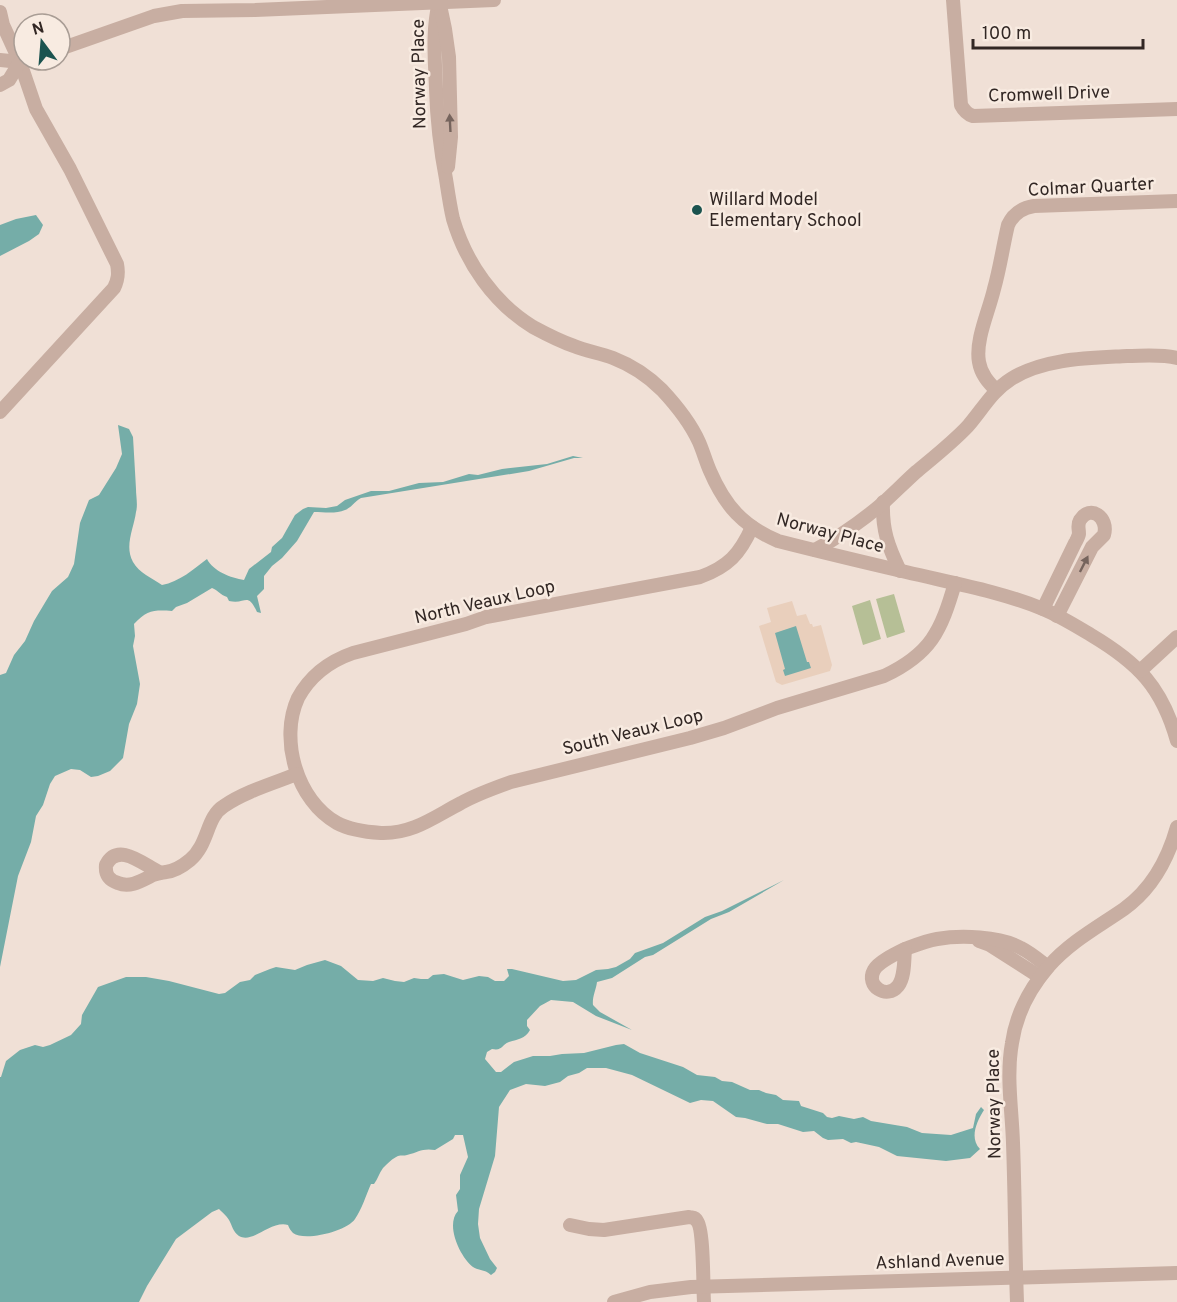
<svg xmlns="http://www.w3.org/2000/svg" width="1177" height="1302" viewBox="0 0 1177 1302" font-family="Overpass,sans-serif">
<rect width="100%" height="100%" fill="#f0e0d6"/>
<g fill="#b6bf96">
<path d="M 894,594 L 905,632 L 887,638 L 876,599 Z"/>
<path d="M 870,600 L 881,639 L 863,645 L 852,606 Z"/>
</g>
<path fill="#e9cfbc" d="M 792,601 L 797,616 L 806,614 L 810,624 L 812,624 L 813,627 L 821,625 L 832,665 L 830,671 L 782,685 L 776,682 L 759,626 L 771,622 L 767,608 Z"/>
<g fill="#75ada8">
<path d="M 36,215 L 43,225 L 39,234 L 29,241 L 0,256 L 0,225 L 16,219 Z"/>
<path d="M 118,425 L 129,429 L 133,437 C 134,454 135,471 136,489 C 136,496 138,505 136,512 C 134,528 124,546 133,562 C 139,573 152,578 162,585 C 179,582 194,569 207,559 C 213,571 231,578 244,580 L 249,569 L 271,552 L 272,547 L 282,538 L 295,515 L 303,509 L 308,507 L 326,508 L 337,506 L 345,500 L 371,491 L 389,491 L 419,483 L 443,482 L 469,474 L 478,475 L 502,469 L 547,464 L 573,456 L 583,458 L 574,458 L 529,471 L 361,498 C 354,502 351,508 345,510 C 336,514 324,512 314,512 L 297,541 L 282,558 L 272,566 L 264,576 L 264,589 L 257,596 L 261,613 L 257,612 C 247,591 246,605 229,601 L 227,597 C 220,595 218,590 212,588 L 187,603 L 176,607 L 172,611 C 154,610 147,610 134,624 L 135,636 L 133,646 L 140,684 L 137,704 L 129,724 L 123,758 L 110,771 L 98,776 L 91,777 L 80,770 L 71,769 L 55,776 L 50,784 L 43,805 L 36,816 L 31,842 L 18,876 L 0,967 L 0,675 L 6,673 L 14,655 L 25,641 L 34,621 L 52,591 L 68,577 L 74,564 L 80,523 L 89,500 L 99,495 L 116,468 L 122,454 Z"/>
<path d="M 796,626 L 807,662 L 809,662 L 811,668 L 785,676 L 783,670 L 785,669 L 775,633 Z"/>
<path d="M 784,880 L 729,912 L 711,919 L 653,955 L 645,957 L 612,978 L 597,982 C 596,990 592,997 593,1005 L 600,1012 L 632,1030 L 596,1016 L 573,1002 L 551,1000 L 540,1006 L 527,1020 L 527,1026 L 530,1030 C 525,1039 518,1039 509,1042 C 501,1045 503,1051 492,1049 L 487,1052 L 485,1059 L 496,1072 L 501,1072 L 514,1062 L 533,1056 L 550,1056 L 562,1054 L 584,1053 L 616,1045 L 624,1044 L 640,1053 L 683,1067 L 697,1075 L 715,1077 L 722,1081 L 732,1082 L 750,1090 L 759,1090 L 766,1093 L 776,1095 L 783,1100 L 799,1101 L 801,1106 L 823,1113 L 827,1117 L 832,1118 L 839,1116 L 854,1119 L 863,1117 L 871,1121 L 907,1127 L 922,1133 L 951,1135 L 973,1128 L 976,1114 L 981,1107 L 984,1110 C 977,1121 969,1138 980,1149 L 970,1158 L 946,1161 L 897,1156 L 879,1147 L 856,1142 L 851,1143 L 843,1139 L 828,1140 L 823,1138 L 814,1131 L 803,1132 L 778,1124 L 767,1124 L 745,1118 L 736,1117 L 713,1101 L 701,1100 L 690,1103 L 632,1075 L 606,1068 L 587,1068 L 579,1073 L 568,1076 L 560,1082 L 545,1086 L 526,1084 L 510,1090 L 499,1107 L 495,1156 L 479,1209 L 478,1224 L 480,1238 L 490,1259 L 497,1268 L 495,1272 L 491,1275 C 485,1269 479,1271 473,1267 C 460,1257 445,1225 458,1211 L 456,1195 L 460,1189 L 460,1175 L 468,1157 L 463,1135 L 455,1135 L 453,1139 L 435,1150 C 422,1148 419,1152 407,1155 C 404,1156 401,1155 398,1156 C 393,1158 387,1164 383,1168 C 379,1173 378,1179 374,1184 L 371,1184 C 366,1195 362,1209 355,1219 C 347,1231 305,1242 293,1233 C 291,1231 289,1228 288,1225 C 271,1220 253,1244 239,1236 C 233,1232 232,1225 229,1220 C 226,1215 223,1213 219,1209 L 212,1212 L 176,1239 L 147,1286 L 139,1302 L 0,1302 L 0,1077 L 1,1077 L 6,1061 L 20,1050 L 35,1045 L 43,1047 L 50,1045 L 71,1035 L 81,1024 L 82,1015 L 98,987 L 126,977 L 146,977 L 169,981 L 219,994 L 225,993 L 240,982 L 250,980 L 255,975 L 270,969 L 276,967 L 295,970 L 307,965 L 325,960 L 341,966 L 358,980 L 373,981 L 383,978 L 395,981 L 404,982 L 414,978 L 421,979 L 428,979 L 433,975 L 444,974 L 463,980 L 479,976 L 488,977 L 495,981 L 504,981 L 509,976 L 507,969 L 512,969 L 563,981 L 576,980 L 596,970 L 608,969 L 616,967 L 630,959 L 635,953 L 663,943 L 705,917 L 722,911 Z"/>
</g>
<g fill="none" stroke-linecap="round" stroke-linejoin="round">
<g stroke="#c8aea2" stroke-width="14">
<path d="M 953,0 L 961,105 C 964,111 967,114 973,116 L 1177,109"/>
<path d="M 439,2 C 432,31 435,60 436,89 C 437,120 440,148 446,179 C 448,192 450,206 453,219 C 466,263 494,303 533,327 C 546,334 559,341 574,346 C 586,351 600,353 613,358 C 631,365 648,376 662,390 C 676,405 690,422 699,442 C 703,451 706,462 710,471 C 725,506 743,526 778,541 C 821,552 863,562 906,572 C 952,583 999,591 1043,609 C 1060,616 1076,626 1091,635 C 1138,663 1162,687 1177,741"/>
<path d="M 441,10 L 445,29 L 449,57 L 451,137 L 448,167"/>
<path d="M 0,12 L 3,25 L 20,62 L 36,109 L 70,169 L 117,264 C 119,274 118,280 114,288 L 0,412"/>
<path d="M 60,49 L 154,16 L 182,11 L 255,10 L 494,0"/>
<path d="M 0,60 L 20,62 L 25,60"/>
<path d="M 0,85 L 9,80 L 20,62"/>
<path d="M 996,390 C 988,382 981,374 979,362 C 975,340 989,311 994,289 C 1000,268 1003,246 1008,225 C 1013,214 1021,208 1034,206 L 1177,201"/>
<path d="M 883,502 C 882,530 888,546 900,571"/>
<path d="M 752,527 C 740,554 728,567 700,577 L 486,617 L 466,624 L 353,653 C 330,661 310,676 298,698 C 279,739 297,801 337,823 C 350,830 366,832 381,833 C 413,834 434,817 461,803 C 477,794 494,788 511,782 L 690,738 L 724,728 L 777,708 L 884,676 C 931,654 941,631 955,583"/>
<path d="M 815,550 C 839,537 862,521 883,503 C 894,493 905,482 916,472 C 934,457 952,443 968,426 C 982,410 992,391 1011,379 C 1044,358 1089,358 1127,356 C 1143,356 1161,354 1177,358"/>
<path d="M 1043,609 L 1075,543 C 1076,542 1079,535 1079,534 C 1079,528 1077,525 1080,520 C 1090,504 1109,517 1104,535 L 1092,547 L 1057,616"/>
<path d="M 1140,671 L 1177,637"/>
<path d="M 159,872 C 144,865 118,841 106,865 C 105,875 109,880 118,883 C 130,888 141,881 153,875 C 158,873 160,873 166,872 C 174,871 184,865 190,860 C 209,844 206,817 224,806 C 244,792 274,783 297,774"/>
<path d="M 979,941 L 990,945 L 1040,977"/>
<path d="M 905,949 C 916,945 926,941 937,939 C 960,935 1000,936 1021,948 C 1031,953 1039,960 1048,967"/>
<path d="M 905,949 C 904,960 905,977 898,986 C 887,1000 865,986 874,970 C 878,962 897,953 905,949 Z"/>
<path d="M 570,1225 L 589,1229 L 604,1230 L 689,1217 C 693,1218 695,1217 697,1221 C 704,1229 703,1288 704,1302"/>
<path d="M 614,1302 L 650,1292 L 691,1287 L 1177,1273"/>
<path d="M 1017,1302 C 1015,1249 1015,1196 1013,1143 C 1012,1110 1006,1076 1012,1043 C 1016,1015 1030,988 1049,966 C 1070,942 1098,927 1124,909 C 1152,889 1168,859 1177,827"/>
</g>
</g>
<defs><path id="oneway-solid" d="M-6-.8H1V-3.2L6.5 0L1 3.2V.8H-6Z" transform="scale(1.5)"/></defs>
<g fill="#76645d">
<use href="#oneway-solid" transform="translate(450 123) rotate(-93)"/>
<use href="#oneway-solid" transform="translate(1084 564) rotate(-63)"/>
</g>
<circle fill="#1b534f" stroke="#f8ebe1" stroke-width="2" cx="697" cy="210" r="6"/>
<g text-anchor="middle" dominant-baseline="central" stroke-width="5" stroke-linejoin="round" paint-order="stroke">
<g font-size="18" fill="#322724" stroke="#f8ebe1">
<text transform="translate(420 74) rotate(-91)">Norway Place</text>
<text transform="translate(1049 95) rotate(-2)">Cromwell Drive</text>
<text transform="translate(1091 188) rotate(-3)">Colmar Quarter</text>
<text transform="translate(830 534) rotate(15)">Norway Place</text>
<text transform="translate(485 603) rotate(-13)">North Veaux Loop</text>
<text transform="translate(633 733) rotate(-14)">South Veaux Loop</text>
<text transform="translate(995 1104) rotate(-91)">Norway Place</text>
<text transform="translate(940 1262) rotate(-2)">Ashland Avenue</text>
</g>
<g font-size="18" fill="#322724" stroke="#f8ebe1" text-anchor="start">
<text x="709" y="200">Willard Model<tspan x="709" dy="21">Elementary School</tspan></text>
</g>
</g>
<g transform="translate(42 42) rotate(344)"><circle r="28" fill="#f8ebe1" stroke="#a99d95" stroke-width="1.5"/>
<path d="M0-4.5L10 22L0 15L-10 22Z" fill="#1b534f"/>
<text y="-9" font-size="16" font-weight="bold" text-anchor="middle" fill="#322724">N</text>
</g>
<path d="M973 39v9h170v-9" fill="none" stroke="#322724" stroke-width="3"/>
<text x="982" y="39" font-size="18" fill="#322724" stroke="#f8ebe1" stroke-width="4.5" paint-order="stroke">100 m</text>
</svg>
